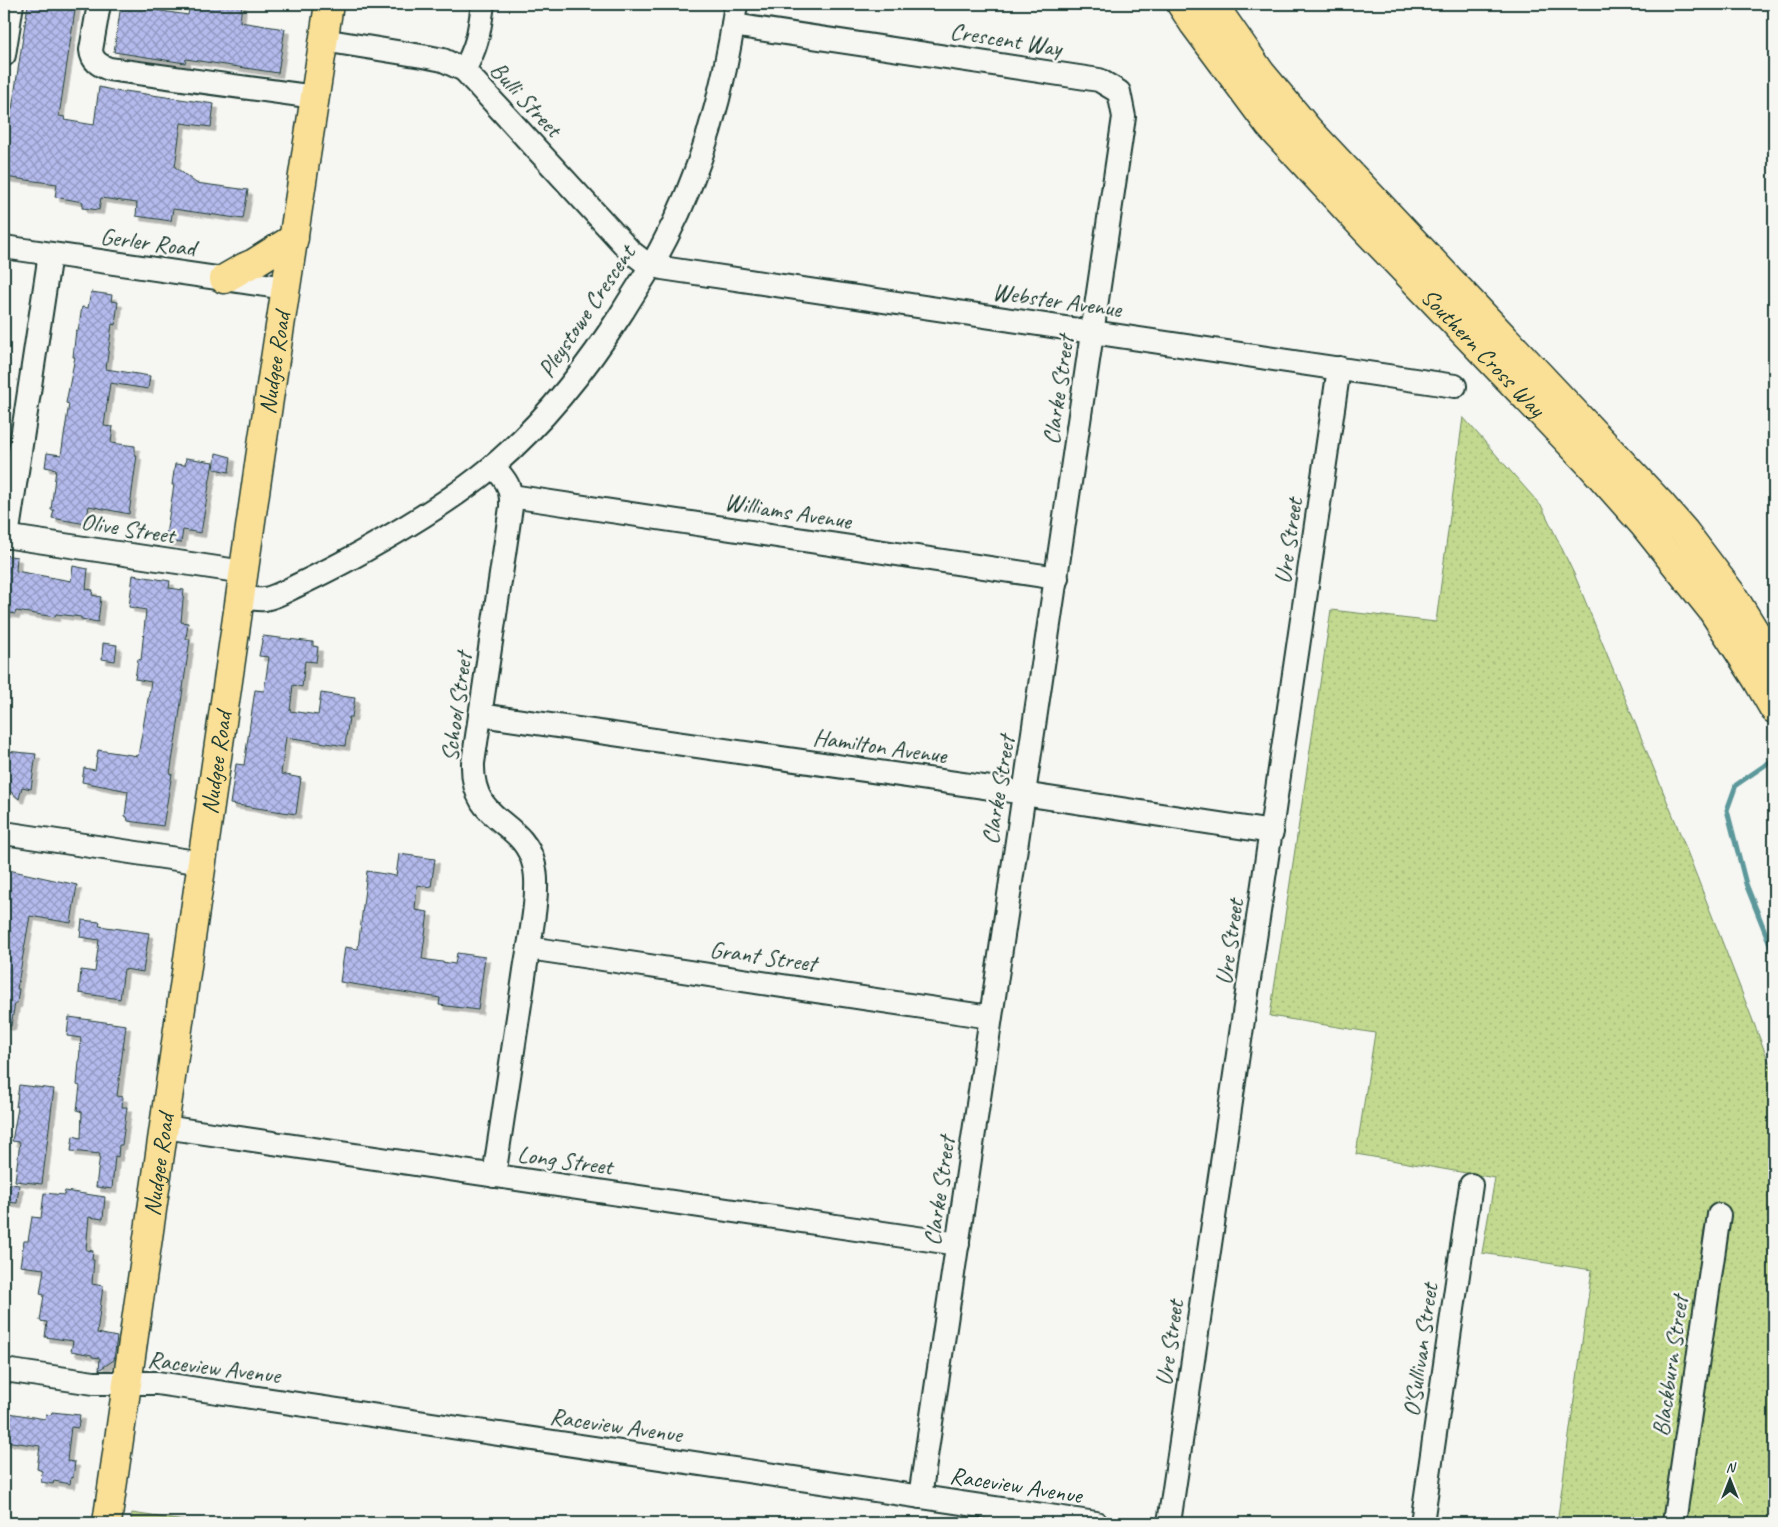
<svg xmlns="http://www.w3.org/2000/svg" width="1778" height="1527" viewBox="0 0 1778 1527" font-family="Caveat,sans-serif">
<defs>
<pattern id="grass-dots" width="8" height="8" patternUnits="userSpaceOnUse" patternTransform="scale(1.25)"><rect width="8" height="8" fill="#c2d98f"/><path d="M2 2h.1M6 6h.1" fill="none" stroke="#a6bb7c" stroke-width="1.8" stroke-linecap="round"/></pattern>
<pattern id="building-cross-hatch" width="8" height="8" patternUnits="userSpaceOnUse" patternTransform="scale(1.25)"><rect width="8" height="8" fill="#b4baec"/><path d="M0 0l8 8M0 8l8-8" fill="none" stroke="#9298c0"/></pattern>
<filter id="shadow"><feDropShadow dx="4.5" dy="4.5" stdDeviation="0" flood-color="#0004"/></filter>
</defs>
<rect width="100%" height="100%" fill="#f6f6f2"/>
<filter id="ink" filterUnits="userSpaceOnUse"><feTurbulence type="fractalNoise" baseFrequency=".02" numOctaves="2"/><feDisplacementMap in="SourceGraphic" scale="10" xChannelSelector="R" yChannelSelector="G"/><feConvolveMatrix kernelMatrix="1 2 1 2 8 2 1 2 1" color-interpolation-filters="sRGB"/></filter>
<g filter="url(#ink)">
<path fill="url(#grass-dots)" stroke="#708b62" d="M 1463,417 L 1542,507 L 1575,576 L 1676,823 L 1774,1075 L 1774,1523 L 1557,1523 L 1592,1270 L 1482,1253 L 1495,1178 L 1356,1154 L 1375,1033 L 1270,1016 L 1331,610 L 1436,622 Z"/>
<path fill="#c2d98f" stroke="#708b62" d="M 132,1513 L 198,1523 L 131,1523 Z"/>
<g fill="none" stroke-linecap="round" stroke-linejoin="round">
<path stroke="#5c989b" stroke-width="5" d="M 1774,759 L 1736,785 L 1727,810 L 1746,884 L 1774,954"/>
</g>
<g fill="url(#building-cross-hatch)" stroke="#1f3d34" filter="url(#shadow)">
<path d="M 28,4 L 76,4 L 59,116 L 65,117 L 64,120 L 94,125 L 99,87 L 125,93 L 125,91 L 214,104 L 211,127 L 181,123 L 175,167 L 196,183 L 248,190 L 243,219 L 173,209 L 171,221 L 136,216 L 137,203 L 101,198 L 99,210 L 82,208 L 83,202 L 55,197 L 57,184 L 4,177 L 4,130 L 7,108 L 12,109 Z"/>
<path d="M 190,4 L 242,4 L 240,22 L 285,29 L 278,73 L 186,59 L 185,63 L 114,52 L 121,5 L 188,15 Z"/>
<path d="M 91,292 L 112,295 L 111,301 L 118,302 L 115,325 L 112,324 L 106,369 L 150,376 L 148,389 L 110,383 L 104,426 L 113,427 L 111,443 L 135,446 L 135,455 L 137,455 L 129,514 L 89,506 L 86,524 L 52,518 L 54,510 L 51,510 L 56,469 L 45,467 L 47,453 L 61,455 L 69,404 L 66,403 L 75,357 L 73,357 L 76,330 L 78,331 L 82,307 L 88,308 Z"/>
<path d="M 216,453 L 231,457 L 229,472 L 214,469 Z"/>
<path d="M 186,458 L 213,462 L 201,533 L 183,530 L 181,543 L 165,541 L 174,485 L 172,485 L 175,464 L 185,465 Z"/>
<path d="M 4,555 L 17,557 L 16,571 L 71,581 L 73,566 L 88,569 L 86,589 L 93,590 L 92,595 L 101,597 L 98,622 L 81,619 L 81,617 L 56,614 L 55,617 L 16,611 L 15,614 L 4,612 Z"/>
<path d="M 133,575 L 170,581 L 169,588 L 184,590 L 181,622 L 188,623 L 186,639 L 190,639 L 178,724 L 170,774 L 172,774 L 163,826 L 128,821 L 127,817 L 125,816 L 128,791 L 82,782 L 84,768 L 95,770 L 98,750 L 138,756 L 151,682 L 135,679 L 138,659 L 141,660 L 146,610 L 129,607 Z"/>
<path d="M 263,636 L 313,642 L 313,646 L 318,647 L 316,662 L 305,661 L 302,687 L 293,685 L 290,711 L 318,715 L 321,693 L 355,698 L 352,717 L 349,717 L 345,746 L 286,737 L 281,774 L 301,778 L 296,814 L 230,804 L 236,764 L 244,765 L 255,690 L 264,691 L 269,657 L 259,656 Z"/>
<path d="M 103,643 L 117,645 L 115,661 L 102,659 Z"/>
<path d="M 6,751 L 36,754 L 31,789 L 22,787 L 19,799 L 4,786 L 4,765 Z"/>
<path d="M 399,854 L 435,859 L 431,887 L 417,885 L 415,910 L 428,912 L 422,959 L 455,964 L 457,953 L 485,957 L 478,1010 L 439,1005 L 440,998 L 340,982 L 345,947 L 358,949 L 367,871 L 396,876 Z"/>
<path d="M 4,869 L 77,885 L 71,923 L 30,916 L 17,989 L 19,989 L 17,1003 L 15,1003 L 11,1026 L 4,1025 Z"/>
<path d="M 82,920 L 100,922 L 99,926 L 149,933 L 143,972 L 124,969 L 120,999 L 79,993 L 81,970 L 95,972 L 99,940 L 80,937 Z"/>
<path d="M 69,1017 L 126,1025 L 117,1096 L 123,1097 L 122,1107 L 127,1107 L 122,1145 L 119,1145 L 118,1157 L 115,1156 L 112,1189 L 96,1187 L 100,1154 L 71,1151 L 73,1136 L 81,1138 L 82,1112 L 77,1110 L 80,1086 L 77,1085 L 81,1038 L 67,1036 Z"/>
<path d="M 19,1085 L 54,1089 L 42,1184 L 15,1181 L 20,1142 L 12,1141 L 18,1108 L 16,1107 Z"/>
<path d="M 4,1183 L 19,1185 L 17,1203 L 4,1202 Z"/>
<path d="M 65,1191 L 105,1197 L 103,1219 L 89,1217 L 86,1250 L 93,1251 L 92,1260 L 94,1260 L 92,1284 L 103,1286 L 97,1333 L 117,1337 L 114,1360 L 99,1370 L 100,1358 L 92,1357 L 92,1355 L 71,1351 L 73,1341 L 45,1337 L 47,1322 L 40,1321 L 44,1295 L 40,1294 L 44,1269 L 20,1266 L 24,1241 L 28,1241 L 32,1217 L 41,1218 L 44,1193 L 64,1195 Z"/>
<path d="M 52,1412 L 80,1415 L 78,1428 L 71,1427 L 67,1461 L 75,1462 L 73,1478 L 71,1477 L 70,1484 L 54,1481 L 53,1484 L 41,1482 L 42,1471 L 37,1469 L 40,1446 L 4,1441 L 4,1420 L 7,1420 L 9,1413 L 45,1419 L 46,1414 L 51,1415 Z"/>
</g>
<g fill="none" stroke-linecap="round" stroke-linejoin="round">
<g stroke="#1f3d34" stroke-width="26">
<g id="minor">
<path d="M 99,4 L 91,50 C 92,61 99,65 109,69 L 315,97"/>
<path d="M 733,25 L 1099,80 L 1119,92 L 1124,117 L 920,1497"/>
<path d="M 323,40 L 428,57 L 443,60 L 464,70 L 630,251 L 643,261 L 662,268 L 1455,386"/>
<path d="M 4,55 L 12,4"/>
<path d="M 464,70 C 478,45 479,32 483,4"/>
<path d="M 4,247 L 286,288"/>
<path d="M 493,466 C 506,480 512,487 511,507 L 473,763 C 471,825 523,818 534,865 C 541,890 529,943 525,970 C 515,1039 504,1108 494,1176"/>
<path d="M 511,496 L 1057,578"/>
<path d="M 4,536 L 244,572"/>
<path d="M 7,537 L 50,254"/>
<path d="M 241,597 C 249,598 257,600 265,599 C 276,597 286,591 296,586 C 321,574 345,562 369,548 C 412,524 456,497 493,466 C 544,422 587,368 623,311 C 632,296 642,281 651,266 C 698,186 724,95 736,4"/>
<path d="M 480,715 L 1012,791 L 1036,796 L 1272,832"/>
<path d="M 4,833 L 203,863"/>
<path d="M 529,948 L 990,1017"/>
<path d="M 164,1127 L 958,1244"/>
<path d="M 4,1370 L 94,1383 L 157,1383 L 1096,1523"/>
<path d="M 1169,1523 L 1339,368"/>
<path d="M 1422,1523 L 1471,1185"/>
<path d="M 1674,1523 L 1719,1215"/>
</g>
</g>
<g stroke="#1f3d34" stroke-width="31">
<g id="major">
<path d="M 224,279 L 245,267 L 254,263 L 294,238"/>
<path id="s1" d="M 107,1523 L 260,458 L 329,4"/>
</g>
</g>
<g stroke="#1f3d34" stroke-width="31">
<g id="highway">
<path id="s2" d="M 1181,4 L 1194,24 L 1269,125 L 1365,229 L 1589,463 L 1644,525 L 1712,610 L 1756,678 L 1774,709"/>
<path d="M 1213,4 L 1261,73 L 1307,128 L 1659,502 L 1685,532 L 1731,593 L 1774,662"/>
</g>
</g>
<use href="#minor" stroke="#f6f6f2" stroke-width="22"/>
<use href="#major" stroke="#fadf96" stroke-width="28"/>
<use href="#highway" stroke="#fadf96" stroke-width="28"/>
</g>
</g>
<g text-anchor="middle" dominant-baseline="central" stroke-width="5" stroke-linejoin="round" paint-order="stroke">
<g font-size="24" fill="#1f3d34" stroke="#f6f6f2">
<text transform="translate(1006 39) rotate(9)">Crescent Way</text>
<text transform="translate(526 99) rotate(47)">Bulli Street</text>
<text transform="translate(148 242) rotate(8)">Gerler Road</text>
<text transform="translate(1057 300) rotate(8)">Webster Avenue</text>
<text transform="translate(586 311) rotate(-56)">Pleystowe Crescent</text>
<text stroke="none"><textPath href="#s2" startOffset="462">Southern Cross Way</textPath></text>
<text stroke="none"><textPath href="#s1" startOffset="1172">Nudgee Road</textPath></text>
<text transform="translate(1058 390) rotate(-82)">Clarke Street</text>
<text transform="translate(788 511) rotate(9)">Williams Avenue</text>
<text transform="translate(128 528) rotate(9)">Olive Street</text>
<text transform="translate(1288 541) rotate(-82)">Ure Street</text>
<text transform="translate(456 707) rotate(-82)">School Street</text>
<text transform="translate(880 746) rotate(8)">Hamilton Avenue</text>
<text stroke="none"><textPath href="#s1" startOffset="768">Nudgee Road</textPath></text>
<text transform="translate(998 790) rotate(-81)">Clarke Street</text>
<text transform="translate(1229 942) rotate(-82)">Ure Street</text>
<text transform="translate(763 956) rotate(8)">Grant Street</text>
<text transform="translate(565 1160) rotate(8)">Long Street</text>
<text stroke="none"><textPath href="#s1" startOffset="362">Nudgee Road</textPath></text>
<text transform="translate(939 1191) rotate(-82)">Clarke Street</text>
<text transform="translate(1169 1343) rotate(-82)">Ure Street</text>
<text transform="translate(1420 1350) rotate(-82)">O'Sullivan Street</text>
<text transform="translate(1670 1366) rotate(-82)">Blackburn Street</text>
<text transform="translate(214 1367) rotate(7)">Raceview Avenue</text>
<text transform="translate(616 1425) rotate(8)">Raceview Avenue</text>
<text transform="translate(1016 1485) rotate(9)">Raceview Avenue</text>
</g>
</g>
<rect width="1778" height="1527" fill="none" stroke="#f6f6f2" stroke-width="20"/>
<rect x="10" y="10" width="1758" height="1507" fill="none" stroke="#1f3d34" stroke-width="2" filter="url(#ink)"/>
<g transform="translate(1730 1480)" stroke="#f6f6f2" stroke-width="4" paint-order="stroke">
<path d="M0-4L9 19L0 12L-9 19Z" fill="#1f3d34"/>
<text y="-8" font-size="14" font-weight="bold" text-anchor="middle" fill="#1f3d34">N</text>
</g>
</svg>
